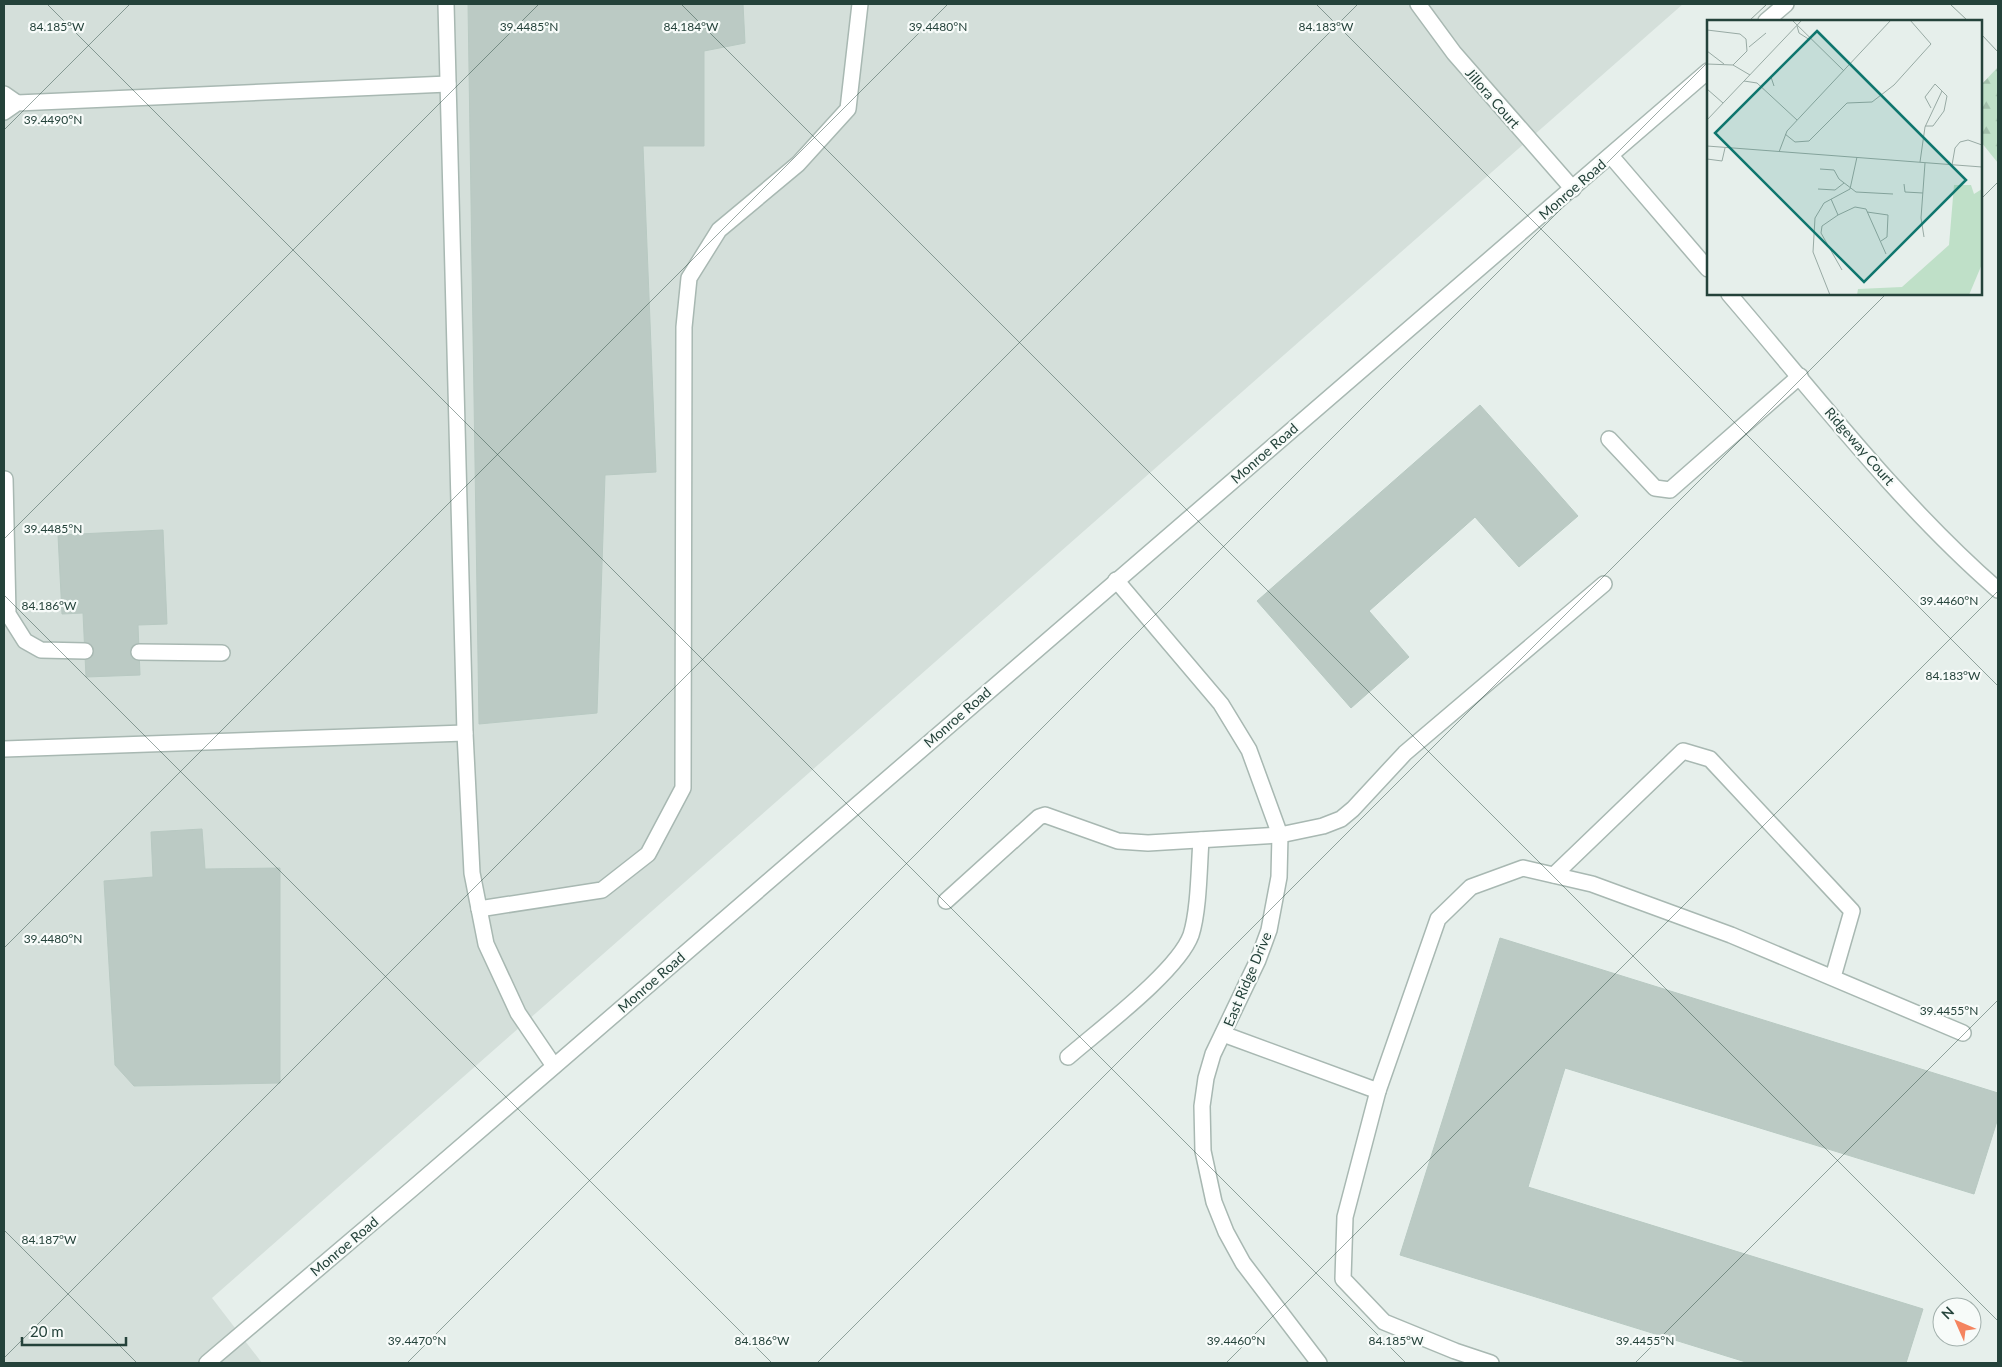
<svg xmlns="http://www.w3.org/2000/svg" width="2002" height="1367" viewBox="0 0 2002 1367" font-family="Lato,sans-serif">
<defs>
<pattern id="forest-firs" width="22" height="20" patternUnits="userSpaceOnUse" patternTransform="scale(1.25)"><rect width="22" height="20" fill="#bfe0c8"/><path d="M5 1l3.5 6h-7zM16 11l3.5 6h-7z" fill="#a4c1ad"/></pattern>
</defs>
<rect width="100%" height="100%" fill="#e6efeb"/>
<path fill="#d4dfda" d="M 4,4 L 1683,4 L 212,1298 L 262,1363 L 4,1363 Z"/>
<path fill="url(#forest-firs)" d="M 1998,67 L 1998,163 L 1981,142 L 1981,85 Z"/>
<g fill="#bbcac4" stroke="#b8c9c2">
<path d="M 468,4 L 743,4 L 745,43 L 704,51 L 704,146 L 643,146 L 656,472 L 605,475 L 597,713 L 479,724 Z"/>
<path d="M 1480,405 L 1578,516 L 1519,567 L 1475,517 L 1369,611 L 1409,657 L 1351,708 L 1257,601 Z"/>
<path d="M 163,530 L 167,624 L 138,625 L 140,675 L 86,677 L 83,613 L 62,614 L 58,535 Z"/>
<path d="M 202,829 L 205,869 L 280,868 L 280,1083 L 134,1086 L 115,1065 L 104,881 L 153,877 L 151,832 Z"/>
<path d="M 1500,938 L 1998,1093 L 1998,1118 L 1974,1194 L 1565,1068 L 1528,1187 L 1923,1309 L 1906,1363 L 1749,1363 L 1400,1255 Z"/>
</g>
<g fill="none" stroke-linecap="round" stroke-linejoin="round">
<g stroke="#a8b8b2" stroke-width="18">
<g id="service">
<path d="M 446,4 L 465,733 L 472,873 L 486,944 L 518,1013 L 554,1066"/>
<path d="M 4,94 L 17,103"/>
<path d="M 4,112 L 17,103 L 448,84"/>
<path d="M 1609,439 L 1655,488 L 1670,490 L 1800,376"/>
<path d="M 5,479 L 8,614 L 25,641 L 41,650 L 85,651"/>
<path d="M 139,652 L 222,653"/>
<path d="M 4,749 L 465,733"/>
<path d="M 1554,875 L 1683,751 L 1710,759 L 1852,911 L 1833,977"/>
<path d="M 946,901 L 1039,817 L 1045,815 L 1118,841 L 1148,843 L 1280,835 L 1323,826 L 1341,819 L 1353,809 L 1405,753 L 1604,584"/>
<path d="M 479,909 L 602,890 L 648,854 L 683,788 L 684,327 L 689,278 L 719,230 L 798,164 L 848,109 L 860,4"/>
<path d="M 1223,1034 L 1378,1091 L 1438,919 L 1471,887 L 1523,868 L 1592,884 L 1731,935 L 1963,1033"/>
<path d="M 1068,1057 C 1099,1030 1178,971 1191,935 C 1199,910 1199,867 1201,840"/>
<path d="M 1378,1091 L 1345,1217 L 1343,1279 L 1384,1322 L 1455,1351 L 1491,1363"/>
</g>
</g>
<g stroke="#a8b8b2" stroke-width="18">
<g id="minor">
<path d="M 1418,4 L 1454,53 L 1573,189"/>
<path d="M 1611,156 L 1708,269"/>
<path d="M 1729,294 C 1815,394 1899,504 1998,590"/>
<path d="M 1116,580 L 1221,704 L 1249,750 L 1280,835 L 1279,877 L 1269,930 L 1258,960 L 1213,1054 L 1206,1078 L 1202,1106 L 1203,1151 L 1214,1202 L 1226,1232 L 1243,1263 L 1319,1363"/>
</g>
</g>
<g stroke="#a8b8b2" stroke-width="18">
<g id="tertiary">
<path d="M 1766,21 L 1786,4"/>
<path d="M 207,1363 L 413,1188 L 1708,71"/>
</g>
</g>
<use href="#service" stroke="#fff" stroke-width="15"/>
<use href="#minor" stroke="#fff" stroke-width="15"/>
<use href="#tertiary" stroke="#fff" stroke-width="15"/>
</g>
<path fill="none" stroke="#24423a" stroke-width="1" stroke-opacity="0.45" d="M 47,4 L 1406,1363M 681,4 L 1998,1321M 1316,4 L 1998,686M 1950,4 L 1968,21M 1749,21 L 1767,4M 1981,34 L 1998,52M 4,130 L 130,4M 1981,199 L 1998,182M 4,539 L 539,4M 4,595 L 772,1363M 4,948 L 948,4M 4,1230 L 137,1363M 4,1358 L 1358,4M 407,1363 L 1708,62M 817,1363 L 1886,294M 1226,1363 L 1998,591M 1635,1363 L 1998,1000"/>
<g text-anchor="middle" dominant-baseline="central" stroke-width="4.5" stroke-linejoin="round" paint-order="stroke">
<g font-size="14" fill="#24423a" stroke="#f7fbf9">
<text transform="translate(1493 98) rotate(49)">Jillora Court</text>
<text transform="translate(1572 189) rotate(-41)">Monroe Road</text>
<text transform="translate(1860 446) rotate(49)">Ridgeway Court</text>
<text transform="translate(1264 453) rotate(-41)">Monroe Road</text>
<text transform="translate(957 717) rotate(-41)">Monroe Road</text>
<text transform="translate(1247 979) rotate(-67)">East Ridge Drive</text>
<text transform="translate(651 982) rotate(-41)">Monroe Road</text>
<text transform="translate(344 1246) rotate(-40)">Monroe Road</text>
</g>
</g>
<g transform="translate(1707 20)">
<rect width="275" height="275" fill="#e6efeb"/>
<path d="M 247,165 L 264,165 L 267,174 L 275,169 L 275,244 L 262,275 L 150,275 L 151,269 L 195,267 L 242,225 Z" fill="#bfe0c8"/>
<path fill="none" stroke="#98aaa4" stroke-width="1" d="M 85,0 L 137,51M 90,6 L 92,13 L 103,20M 0,10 L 33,14 L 39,19 L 40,31 L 26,45M 42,27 L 59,13M 0,31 L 17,44M 0,44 L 26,45 L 43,55M 37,61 L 50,63 L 90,100M 67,66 L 64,57 L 74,47M 0,69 L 16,83M 0,100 L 95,0M 218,106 L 226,106 L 237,91 L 240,76 L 235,71M 78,114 L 88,122 L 102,121 L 140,83 L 165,82 L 187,65 L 224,24 L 203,0M 0,126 L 275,147M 72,132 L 80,111 L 184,0M 0,139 L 15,141 L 18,128M 213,142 L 218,107 L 235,71 L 228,64 L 218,77 L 224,88M 245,145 L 248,128 L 253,122 L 261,120 L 275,125M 113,149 L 127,150 L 132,159 L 149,172 L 186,174M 197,164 L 198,172 L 216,173M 111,169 L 128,170 L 137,163M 124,179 L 131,195 L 148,187 L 159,189 L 179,234M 160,192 L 181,195 L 180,217 L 174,221M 131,195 L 115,206 L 114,213 L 135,250M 217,217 L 214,198 L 218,143M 123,275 L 106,232 L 108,198 L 117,183 L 143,169 L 150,137"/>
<path fill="#0f766e" fill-opacity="0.15" stroke="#0f766e" stroke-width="2.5" d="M 110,11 L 259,160 L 157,262 L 8,113 Z"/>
<rect width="275" height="275" fill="none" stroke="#24423a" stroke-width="2.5"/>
</g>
<g font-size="12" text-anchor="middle" fill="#24423a" stroke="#f7fbf9" stroke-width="4.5" stroke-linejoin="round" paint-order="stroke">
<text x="691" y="31">84.184°W</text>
<text x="57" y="31">84.185°W</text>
<text x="529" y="31">39.4485°N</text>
<text x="1326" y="31">84.183°W</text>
<text x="938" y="31">39.4480°N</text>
<text x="53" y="124">39.4490°N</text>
<text x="53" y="533">39.4485°N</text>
<text x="1949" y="605">39.4460°N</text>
<text x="49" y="610">84.186°W</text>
<text x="1953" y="680">84.183°W</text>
<text x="53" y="943">39.4480°N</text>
<text x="1949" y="1015">39.4455°N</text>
<text x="49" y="1244">84.187°W</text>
<text x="417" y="1345">39.4470°N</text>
<text x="762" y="1345">84.186°W</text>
<text x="1236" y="1345">39.4460°N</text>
<text x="1396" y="1345">84.185°W</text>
<text x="1645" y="1345">39.4455°N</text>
</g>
<rect width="2002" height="1367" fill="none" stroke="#24423a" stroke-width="10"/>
<g transform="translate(1957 1322) rotate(315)"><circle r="24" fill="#f7fbf9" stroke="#a3b1ad"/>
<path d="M0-4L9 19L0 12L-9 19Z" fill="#f4845f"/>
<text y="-8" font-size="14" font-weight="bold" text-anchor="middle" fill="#24423a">N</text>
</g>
<path d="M22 1337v8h104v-8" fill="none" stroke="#24423a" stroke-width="2.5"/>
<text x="30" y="1337" font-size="15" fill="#24423a" stroke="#f7fbf9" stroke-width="4" paint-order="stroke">20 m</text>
</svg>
